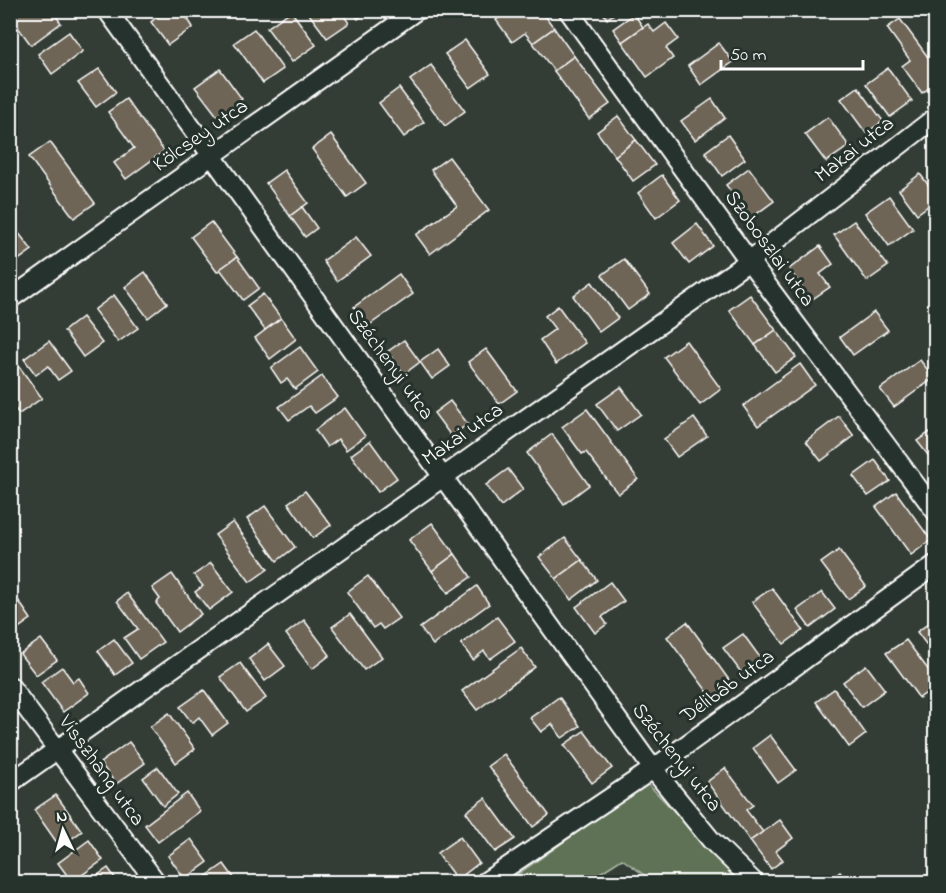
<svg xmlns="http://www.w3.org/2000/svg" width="946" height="893" viewBox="0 0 946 893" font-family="'Indie Flower',sans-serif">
<rect width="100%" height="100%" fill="#343d35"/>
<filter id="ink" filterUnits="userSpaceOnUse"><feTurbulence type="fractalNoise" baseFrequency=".0167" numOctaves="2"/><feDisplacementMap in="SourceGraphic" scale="12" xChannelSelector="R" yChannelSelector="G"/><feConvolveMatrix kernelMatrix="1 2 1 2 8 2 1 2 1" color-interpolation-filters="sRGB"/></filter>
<g filter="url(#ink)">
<path fill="#5e7255" stroke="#aeb8aa" stroke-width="1.5" d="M 647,783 L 742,882 L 654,882 L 622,859 L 586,882 L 507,882 Z"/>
<g fill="#6e6556" stroke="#fff" stroke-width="1.5">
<path d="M 24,10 L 52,10 L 61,23 L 31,45 L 12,19 Z"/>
<path d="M 166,10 L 182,10 L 193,27 L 168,45 L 151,22 Z"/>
<path d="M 306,10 L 340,10 L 349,23 L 327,38 Z"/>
<path d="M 352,10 L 369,10 L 358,19 Z"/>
<path d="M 509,10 L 541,10 L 554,28 L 533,43 L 525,33 L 512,42 L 496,20 Z"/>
<path d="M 601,10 L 619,10 L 607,19 Z"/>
<path d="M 291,11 L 316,45 L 292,62 L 267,28 Z"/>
<path d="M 634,14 L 643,27 L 622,42 L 613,29 Z"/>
<path d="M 900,19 L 936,68 L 936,83 L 922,93 L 902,66 L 910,60 L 887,28 Z"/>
<path d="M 666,23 L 678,39 L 666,48 L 673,58 L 647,77 L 622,42 L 648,24 L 654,32 Z"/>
<path d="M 554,28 L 574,56 L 554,71 L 533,43 Z"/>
<path d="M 254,29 L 283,69 L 263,83 L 234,43 Z"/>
<path d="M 69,32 L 83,51 L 52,74 L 38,54 Z"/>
<path d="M 465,40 L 490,74 L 470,88 L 445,54 Z"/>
<path d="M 719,43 L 733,62 L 701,85 L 688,66 Z"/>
<path d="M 574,56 L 610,104 L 589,119 L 554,71 Z"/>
<path d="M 431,65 L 465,111 L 445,126 L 410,80 Z"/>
<path d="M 888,68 L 912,101 L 890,117 L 866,84 Z"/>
<path d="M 99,69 L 116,92 L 96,107 L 78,83 Z"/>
<path d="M 220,69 L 242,99 L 218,117 L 195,87 Z"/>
<path d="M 858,87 L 883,121 L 866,133 L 841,99 Z"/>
<path d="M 399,88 L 424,122 L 404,137 L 379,103 Z"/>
<path d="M 126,99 L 164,151 L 126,179 L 114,163 L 134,148 L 108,112 Z"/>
<path d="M 712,99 L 725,118 L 695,140 L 681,121 Z"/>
<path d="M 618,116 L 636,140 L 615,156 L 597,132 Z"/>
<path d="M 828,117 L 849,146 L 826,162 L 805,134 Z"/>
<path d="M 331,135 L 366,183 L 347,197 L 312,149 Z"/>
<path d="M 728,135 L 745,159 L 722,176 L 705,152 Z"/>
<path d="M 636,140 L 655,165 L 633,181 L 615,156 Z"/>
<path d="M 50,142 L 95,203 L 74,218 L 29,157 Z"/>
<path d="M 449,157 L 489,210 L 430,254 L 416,235 L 457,206 L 431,170 Z"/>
<path d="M 749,168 L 774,201 L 751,218 L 726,185 Z"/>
<path d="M 284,170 L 308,203 L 290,216 L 266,183 Z"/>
<path d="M 920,174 L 936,195 L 936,200 L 917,214 L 899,190 Z"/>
<path d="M 662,175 L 680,200 L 656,218 L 638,193 Z"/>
<path d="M 889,196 L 913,229 L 889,246 L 865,213 Z"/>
<path d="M 302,207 L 317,228 L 305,237 L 290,216 Z"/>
<path d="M 854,221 L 888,266 L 867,281 L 834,235 Z"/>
<path d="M 10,222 L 32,250 L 10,266 Z"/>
<path d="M 211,222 L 237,257 L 217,272 L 191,237 Z"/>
<path d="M 697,224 L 713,246 L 689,264 L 673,243 Z"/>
<path d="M 356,237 L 371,256 L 337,281 L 323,261 Z"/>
<path d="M 820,246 L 833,264 L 820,274 L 830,287 L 811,300 L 789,269 Z"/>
<path d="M 237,257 L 259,288 L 243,300 L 220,269 Z"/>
<path d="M 624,259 L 650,294 L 628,310 L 602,275 Z"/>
<path d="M 145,272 L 167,303 L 148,318 L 125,287 Z"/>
<path d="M 399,274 L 413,294 L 368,326 L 354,307 Z"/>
<path d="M 592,282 L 618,318 L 599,332 L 573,296 Z"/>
<path d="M 263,294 L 281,318 L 265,330 L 247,306 Z"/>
<path d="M 114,295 L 138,328 L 118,342 L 94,310 Z"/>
<path d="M 750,295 L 776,330 L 755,345 L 729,310 Z"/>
<path d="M 558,306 L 585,343 L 556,364 L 540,340 L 555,329 L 545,316 Z"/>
<path d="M 874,312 L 888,330 L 853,355 L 840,337 Z"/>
<path d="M 82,317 L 102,343 L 83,357 L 64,331 Z"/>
<path d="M 281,318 L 296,339 L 270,359 L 255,338 Z"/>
<path d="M 776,330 L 796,357 L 775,372 L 755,345 Z"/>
<path d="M 404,340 L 420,362 L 404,374 L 387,352 Z"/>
<path d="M 49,341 L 71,371 L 58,380 L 48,366 L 36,375 L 24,359 Z"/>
<path d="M 686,341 L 721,389 L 700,405 L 664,357 Z"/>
<path d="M 300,347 L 318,372 L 295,389 L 287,379 L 281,383 L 271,368 Z"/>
<path d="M 438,349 L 450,366 L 432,379 L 420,362 Z"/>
<path d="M 486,349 L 517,391 L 499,404 L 468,362 Z"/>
<path d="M 920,360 L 934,378 L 894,407 L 880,389 Z"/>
<path d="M 800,364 L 815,385 L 758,426 L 743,406 Z"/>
<path d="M 18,365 L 42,398 L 19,414 L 10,402 L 10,370 Z"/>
<path d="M 322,376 L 338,397 L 315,413 L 309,406 L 289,420 L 279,407 Z"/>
<path d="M 621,387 L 641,414 L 617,431 L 597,404 Z"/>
<path d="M 450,401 L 468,424 L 451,436 L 434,413 Z"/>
<path d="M 345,408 L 365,436 L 346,450 L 338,439 L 327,447 L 315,430 Z"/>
<path d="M 587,409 L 638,479 L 618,494 L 586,452 L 582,454 L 562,427 Z"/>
<path d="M 839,416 L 854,436 L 821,461 L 806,441 Z"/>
<path d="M 694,418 L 707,436 L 677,457 L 664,439 Z"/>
<path d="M 936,428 L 936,450 L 928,455 L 917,441 Z"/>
<path d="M 552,434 L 589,485 L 564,504 L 527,453 Z"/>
<path d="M 370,441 L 397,478 L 378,492 L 351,455 Z"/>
<path d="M 875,460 L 890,481 L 868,496 L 853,476 Z"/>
<path d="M 508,469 L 523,489 L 501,506 L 486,485 Z"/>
<path d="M 305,491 L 331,525 L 313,538 L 288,503 Z"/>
<path d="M 896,492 L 931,540 L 911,555 L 876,507 Z"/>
<path d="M 265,506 L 295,547 L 277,561 L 247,519 Z"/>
<path d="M 233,522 L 268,569 L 250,582 L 215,535 Z"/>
<path d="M 432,523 L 455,554 L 432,571 L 409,540 Z"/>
<path d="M 565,538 L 582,560 L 556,579 L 539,557 Z"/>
<path d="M 839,550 L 866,586 L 848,599 L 821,563 Z"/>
<path d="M 455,554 L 471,577 L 448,593 L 432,571 Z"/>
<path d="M 582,560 L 597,580 L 571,600 L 556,579 Z"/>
<path d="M 211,563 L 233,592 L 209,610 L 195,592 L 203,586 L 194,575 Z"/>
<path d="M 172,574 L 201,614 L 177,632 L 156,603 L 160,599 L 152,588 Z"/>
<path d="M 368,576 L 399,618 L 383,629 L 379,624 L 373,628 L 347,592 Z"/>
<path d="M 610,582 L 624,601 L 602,617 L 607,624 L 595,633 L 576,607 Z"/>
<path d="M 477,586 L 489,604 L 433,645 L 420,628 Z"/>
<path d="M 772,588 L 803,630 L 784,644 L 752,602 Z"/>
<path d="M 822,592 L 835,609 L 810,628 L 797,610 Z"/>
<path d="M 127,593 L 163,642 L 139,659 L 124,638 L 138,629 L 117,601 Z"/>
<path d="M 18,600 L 31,619 L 10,634 L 10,605 Z"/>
<path d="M 350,614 L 382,657 L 364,670 L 332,627 Z"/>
<path d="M 497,617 L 515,641 L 490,659 L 484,651 L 473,660 L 461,644 Z"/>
<path d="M 936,618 L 936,656 L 935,656 L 917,632 Z"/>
<path d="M 304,620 L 330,655 L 312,669 L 286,634 Z"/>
<path d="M 687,622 L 732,684 L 712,698 L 667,637 Z"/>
<path d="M 743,634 L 762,660 L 743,675 L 723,648 Z"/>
<path d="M 41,639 L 57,660 L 36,675 L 20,654 Z"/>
<path d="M 114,639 L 132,663 L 115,675 L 98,651 Z"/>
<path d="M 906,640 L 936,680 L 936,686 L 919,698 L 886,653 Z"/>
<path d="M 268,644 L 285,666 L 265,681 L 249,659 Z"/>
<path d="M 521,648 L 535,667 L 477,710 L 462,691 Z"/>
<path d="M 240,663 L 266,698 L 246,712 L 220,677 Z"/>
<path d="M 866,665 L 885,690 L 862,707 L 843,682 Z"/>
<path d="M 62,667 L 73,682 L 79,678 L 89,693 L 63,712 L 41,682 Z"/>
<path d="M 834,689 L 866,734 L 849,747 L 816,702 Z"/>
<path d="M 204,690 L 228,723 L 212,735 L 199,717 L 192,723 L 180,707 Z"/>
<path d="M 559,697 L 580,726 L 562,738 L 552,724 L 541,732 L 530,718 Z"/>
<path d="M 169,713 L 195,749 L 176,763 L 150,727 Z"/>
<path d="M 584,731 L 612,768 L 592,783 L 564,745 Z"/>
<path d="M 10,734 L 18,744 L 10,750 Z"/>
<path d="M 770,735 L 796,770 L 778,783 L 753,748 Z"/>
<path d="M 129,742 L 145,763 L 116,784 L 100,763 Z"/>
<path d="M 504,754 L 549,815 L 533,827 L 488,766 Z"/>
<path d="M 158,767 L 178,794 L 163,806 L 143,778 Z"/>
<path d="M 725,768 L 753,805 L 746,810 L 763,832 L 750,841 L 707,782 Z"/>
<path d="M 187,793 L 200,811 L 158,842 L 145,825 Z"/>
<path d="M 56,795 L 82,831 L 60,847 L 34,810 Z"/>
<path d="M 485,798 L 515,839 L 495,852 L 466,812 Z"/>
<path d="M 780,820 L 793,838 L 776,851 L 783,860 L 771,869 L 750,841 Z"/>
<path d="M 460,837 L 479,863 L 457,880 L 437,853 Z"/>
<path d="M 191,839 L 208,862 L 185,879 L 168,856 Z"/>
<path d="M 89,840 L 103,860 L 72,882 L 58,863 Z"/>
<path d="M 224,864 L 237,882 L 198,882 Z"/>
<path d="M 108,868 L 118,882 L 88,882 Z"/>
<path d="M 840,872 L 847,882 L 826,882 Z"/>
</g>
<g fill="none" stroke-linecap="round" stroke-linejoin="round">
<g stroke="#fff" stroke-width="22">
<g id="minor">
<path d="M 107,10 L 653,769 L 711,840 L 754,882"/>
<path d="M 568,10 L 749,261 L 936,512"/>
<path d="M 10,299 L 417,10"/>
<path d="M 10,686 L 156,882"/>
<path d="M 10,783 L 749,261 L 936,117"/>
<path d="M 485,882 L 653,769 L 936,564"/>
</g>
</g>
<use href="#minor" stroke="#26332d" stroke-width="18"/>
</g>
</g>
<g text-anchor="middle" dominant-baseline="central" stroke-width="6" stroke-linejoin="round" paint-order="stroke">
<g font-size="21" fill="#fff" stroke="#26332d">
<text transform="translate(201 136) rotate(-35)">Kölcsey utca</text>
<text transform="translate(855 150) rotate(-38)">Makai utca</text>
<text transform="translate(769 249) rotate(54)">Szoboszlai utca</text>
<text transform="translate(390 365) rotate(54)">Széchenyi utca</text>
<text transform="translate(463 435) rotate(-35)">Makai utca</text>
<text transform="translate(728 687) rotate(-36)">Délibáb utca</text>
<text transform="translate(676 758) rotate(52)">Széchenyi utca</text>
<text transform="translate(101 771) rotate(54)">Visszhang utca</text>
</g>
</g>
<rect width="946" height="893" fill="none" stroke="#26332d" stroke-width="36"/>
<rect x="18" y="18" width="910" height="857" fill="none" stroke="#fff" stroke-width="2" filter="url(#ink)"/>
<g transform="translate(63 830) rotate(355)" stroke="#26332d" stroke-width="4.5" paint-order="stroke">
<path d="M0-4.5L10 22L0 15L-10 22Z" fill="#ffffff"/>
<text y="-9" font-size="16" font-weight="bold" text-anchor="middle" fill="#ffffff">N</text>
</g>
<path d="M721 60v9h142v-9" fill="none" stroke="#ffffff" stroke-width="3"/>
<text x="730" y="60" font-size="18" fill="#ffffff" stroke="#26332d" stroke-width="4.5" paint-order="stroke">50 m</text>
</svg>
